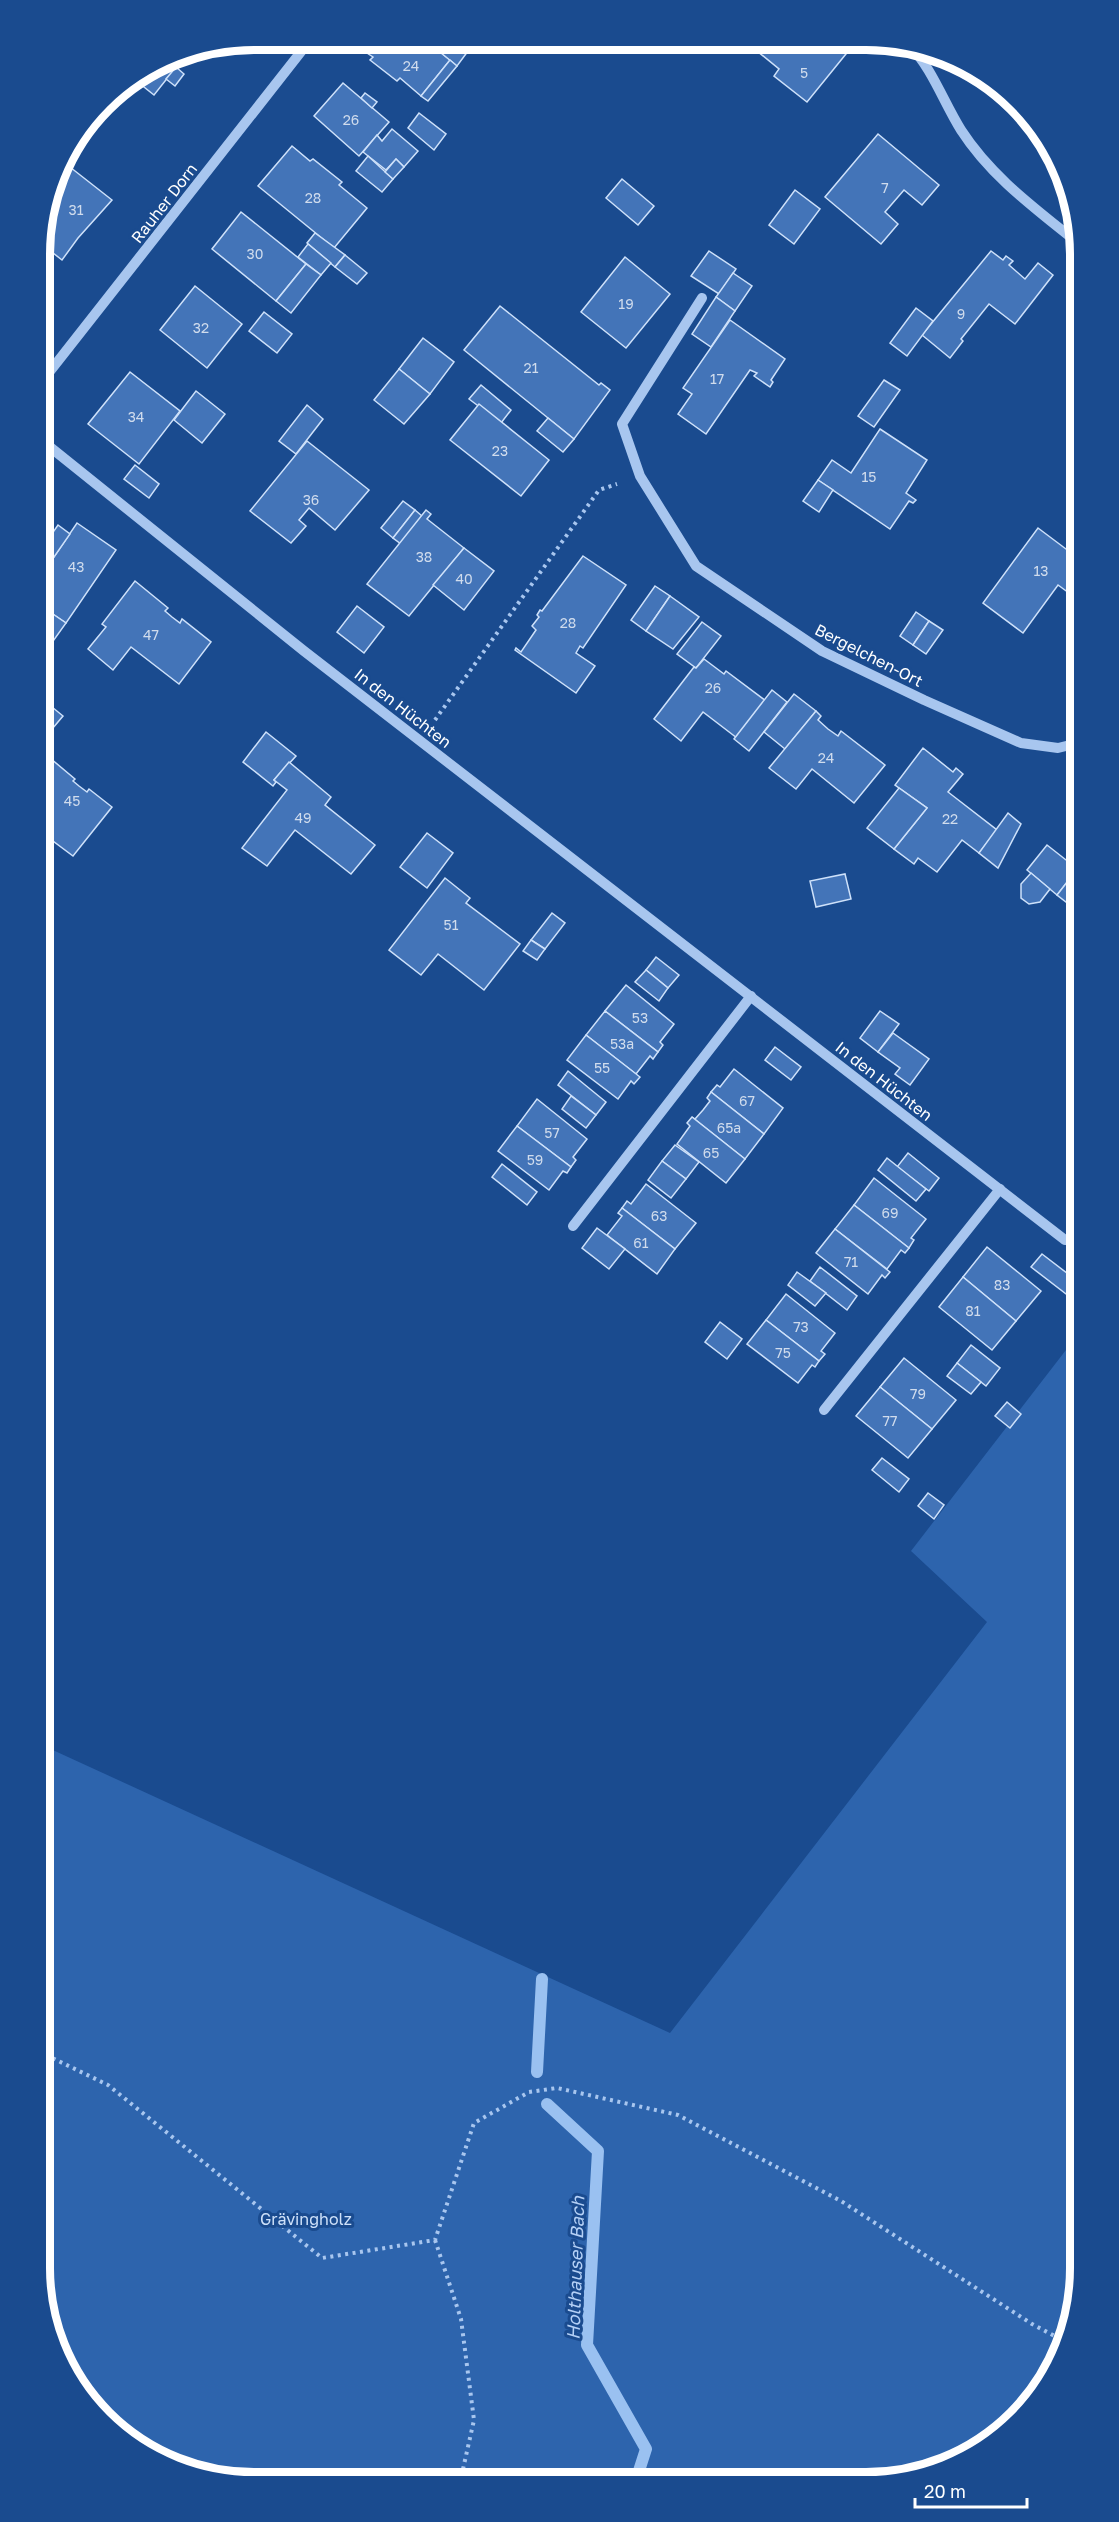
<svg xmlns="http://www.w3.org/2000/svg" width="1119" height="2522" viewBox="0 0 1119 2522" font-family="'Golos Text',sans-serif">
<rect width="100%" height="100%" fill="#1a4b8f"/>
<path fill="#2d64ad" d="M 1076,1337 L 1080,2283 L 1064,2350 L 1035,2399 L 985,2447 L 921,2476 L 212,2479 L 112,2430 L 68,2376 L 46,2324 L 44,1746 L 670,2033 L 987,1622 L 911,1551 Z"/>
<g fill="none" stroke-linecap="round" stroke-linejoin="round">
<g stroke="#9ac1f1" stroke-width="12">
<path d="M 537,2072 L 542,1979"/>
<path d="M 547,2104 L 598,2151 L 587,2345 L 646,2449 L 637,2477"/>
</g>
</g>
<g fill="#4374b8" stroke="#cee1fa" stroke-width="1.5">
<path d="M 373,40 L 425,40 L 450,60 L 421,96 L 400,78 L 397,81 L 370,60 L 373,57 L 364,51 Z"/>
<path d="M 432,40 L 455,40 L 468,51 L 457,66 L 429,43 Z"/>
<path d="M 719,42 L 740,42 L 732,52 Z"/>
<path d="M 746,42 L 843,43 L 850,49 L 807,102 L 774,76 L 779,69 Z"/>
<path d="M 188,52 L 154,95 L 134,79 L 172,55 Z"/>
<path d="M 450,60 L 457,66 L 428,101 L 421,96 Z"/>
<path d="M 176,67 L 184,74 L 175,86 L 166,79 Z"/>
<path d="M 343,83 L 389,122 L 359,156 L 314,116 Z"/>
<path d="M 365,93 L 377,102 L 372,108 L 361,98 Z"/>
<path d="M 419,113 L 446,134 L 434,150 L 408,128 Z"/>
<path d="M 392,129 L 418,151 L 404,167 L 396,159 L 386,170 L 363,152 L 377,135 L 382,141 Z"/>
<path d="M 878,134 L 939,185 L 922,205 L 904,190 L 885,212 L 898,224 L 881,244 L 825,197 Z"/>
<path d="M 292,146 L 310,161 L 313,159 L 342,182 L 339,185 L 367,208 L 334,248 L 258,186 Z"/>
<path d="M 368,156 L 393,179 L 382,192 L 356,171 Z"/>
<path d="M 396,159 L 404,167 L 393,179 L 385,172 Z"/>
<path d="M 61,160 L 112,200 L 78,238 L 62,260 L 39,242 L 43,236 L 41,234 Z"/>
<path d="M 622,179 L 654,206 L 638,225 L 606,198 Z"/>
<path d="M 795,190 L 820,209 L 794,244 L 769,225 Z"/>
<path d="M 241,212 L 306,264 L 276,301 L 212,249 Z"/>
<path d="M 315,233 L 345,255 L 335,267 L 307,243 Z"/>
<path d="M 308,244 L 331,263 L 321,275 L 298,257 Z"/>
<path d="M 709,251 L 736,269 L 719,294 L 691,276 Z"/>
<path d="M 991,251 L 1003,260 L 1006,256 L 1013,261 L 1009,265 L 1025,279 L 1038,263 L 1053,275 L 1015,324 L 989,304 L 961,339 L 963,341 L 950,358 L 922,335 Z"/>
<path d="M 345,255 L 367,273 L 357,284 L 335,267 Z"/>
<path d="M 625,257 L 670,294 L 626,348 L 581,312 Z"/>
<path d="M 306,264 L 321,275 L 291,313 L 276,301 Z"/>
<path d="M 733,273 L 752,286 L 735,311 L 716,297 Z"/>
<path d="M 195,286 L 242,324 L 207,368 L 160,330 Z"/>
<path d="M 716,297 L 735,311 L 711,347 L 692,334 Z"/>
<path d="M 500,306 L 599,385 L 601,383 L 610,390 L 574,439 L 464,350 Z"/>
<path d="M 916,308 L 933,321 L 907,356 L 890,343 Z"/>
<path d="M 264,312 L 292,334 L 277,353 L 249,331 Z"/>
<path d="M 730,320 L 785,359 L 771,380 L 773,382 L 770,387 L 754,376 L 757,373 L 750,370 L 706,434 L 678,414 L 692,394 L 683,388 Z"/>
<path d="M 423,338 L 454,362 L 430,394 L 399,369 Z"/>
<path d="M 399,369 L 430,394 L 404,424 L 374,400 Z"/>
<path d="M 130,372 L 180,411 L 139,464 L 88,424 Z"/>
<path d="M 884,380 L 900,390 L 874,427 L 858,416 Z"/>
<path d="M 481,385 L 511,410 L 501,423 L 469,399 Z"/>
<path d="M 196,391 L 225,414 L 202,443 L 174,420 Z"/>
<path d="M 479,404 L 549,460 L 521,496 L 450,440 Z"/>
<path d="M 307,405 L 323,419 L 296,454 L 279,441 Z"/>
<path d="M 548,418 L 574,439 L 563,452 L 537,431 Z"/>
<path d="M 880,429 L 927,460 L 906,493 L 916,500 L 913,503 L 909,501 L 890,529 L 818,480 L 832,460 L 851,473 Z"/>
<path d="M 307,441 L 369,490 L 335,530 L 309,508 L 299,520 L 306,526 L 291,543 L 250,511 Z"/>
<path d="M 135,465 L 159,484 L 149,498 L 124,479 Z"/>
<path d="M 818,480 L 833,490 L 819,512 L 803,501 Z"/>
<path d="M 403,501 L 415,510 L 393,538 L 381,528 Z"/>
<path d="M 415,510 L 422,516 L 401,544 L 393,538 Z"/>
<path d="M 426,510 L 431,514 L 427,519 L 464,548 L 409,616 L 367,584 Z"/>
<path d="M 77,523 L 116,550 L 66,623 L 41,606 L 41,576 Z"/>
<path d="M 58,525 L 70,534 L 54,557 L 42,548 Z"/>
<path d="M 1038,528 L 1074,555 L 1074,587 L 1069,593 L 1058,585 L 1023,633 L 983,603 Z"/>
<path d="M 464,548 L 494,571 L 464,610 L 433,585 Z"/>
<path d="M 583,556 L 626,585 L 583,648 L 580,646 L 576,653 L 595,666 L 576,693 L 515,650 L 516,648 L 521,652 L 536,630 L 532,626 L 539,617 L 537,615 L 540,610 L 542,611 Z"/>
<path d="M 135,581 L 168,608 L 165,611 L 172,617 L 180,623 L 182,619 L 211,642 L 179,684 L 131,647 L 113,670 L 88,649 L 106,627 L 102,624 Z"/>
<path d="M 655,586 L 670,596 L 646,631 L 631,620 Z"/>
<path d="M 670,596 L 699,617 L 673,649 L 646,631 Z"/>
<path d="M 41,606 L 66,623 L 41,658 Z"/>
<path d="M 357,606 L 384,627 L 364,653 L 337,632 Z"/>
<path d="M 916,612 L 929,621 L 913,645 L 900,636 Z"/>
<path d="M 929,621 L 943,630 L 926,654 L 913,645 Z"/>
<path d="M 702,622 L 721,636 L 696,668 L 677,654 Z"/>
<path d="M 704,659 L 724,674 L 726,671 L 766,701 L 737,738 L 703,712 L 681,741 L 654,719 L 694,667 L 696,668 Z"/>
<path d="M 772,690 L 787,702 L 749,751 L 734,739 Z"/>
<path d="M 794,694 L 816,711 L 785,749 L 764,732 Z"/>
<path d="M 41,698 L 63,716 L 42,741 L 41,740 Z"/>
<path d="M 816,711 L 821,716 L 818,720 L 828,729 L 838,736 L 841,731 L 885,765 L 854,803 L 812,769 L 796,789 L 769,768 Z"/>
<path d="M 266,732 L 296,756 L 274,780 L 276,782 L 273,786 L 243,762 Z"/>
<path d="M 923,748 L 953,772 L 956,768 L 963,774 L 948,792 L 997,830 L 979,853 L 962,840 L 937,872 L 918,858 L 914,864 L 894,849 L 927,808 L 895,785 Z"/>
<path d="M 44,753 L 75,779 L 73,781 L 79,786 L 87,792 L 89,789 L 112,807 L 73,856 L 41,832 L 41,756 Z"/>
<path d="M 289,762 L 331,797 L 325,805 L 375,845 L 351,874 L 295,830 L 267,866 L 242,848 L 287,790 L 274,780 Z"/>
<path d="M 899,788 L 927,808 L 894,849 L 867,828 Z"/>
<path d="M 1008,813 L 1021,824 L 998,868 L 979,853 Z"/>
<path d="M 427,833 L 453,853 L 427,888 L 400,867 Z"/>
<path d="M 1047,845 L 1075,867 L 1075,872 L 1057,895 L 1027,870 Z"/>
<path d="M 1075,872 L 1075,909 L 1057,895 Z"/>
<path d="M 1031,873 L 1050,889 L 1040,902 L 1029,904 L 1021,898 L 1021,884 Z"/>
<path d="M 845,874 L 851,899 L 816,907 L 810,881 Z"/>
<path d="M 445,878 L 470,898 L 466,903 L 520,944 L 484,990 L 438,954 L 421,975 L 389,950 Z"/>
<path d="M 552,913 L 565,923 L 545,949 L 531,940 Z"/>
<path d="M 531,940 L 545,949 L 537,960 L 523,951 Z"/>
<path d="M 656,957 L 679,975 L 668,988 L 646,970 Z"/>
<path d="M 646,970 L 668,988 L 659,1001 L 635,982 Z"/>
<path d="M 626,985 L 674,1024 L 660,1042 L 663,1045 L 658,1052 L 605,1011 Z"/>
<path d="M 605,1011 L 658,1052 L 653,1059 L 650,1056 L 636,1074 L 586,1035 Z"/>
<path d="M 880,1011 L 899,1024 L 878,1052 L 860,1038 Z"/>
<path d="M 893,1033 L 929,1059 L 910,1085 L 895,1074 L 900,1068 L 878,1052 Z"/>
<path d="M 586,1035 L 640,1077 L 634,1084 L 631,1081 L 618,1099 L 567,1060 Z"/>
<path d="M 775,1047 L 801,1067 L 791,1080 L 765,1060 Z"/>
<path d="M 734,1069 L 783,1108 L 764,1134 L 711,1092 L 717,1085 L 720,1087 Z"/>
<path d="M 568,1071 L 606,1102 L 596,1115 L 558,1085 Z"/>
<path d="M 711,1092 L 764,1134 L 745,1159 L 692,1117 L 695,1119 L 703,1110 L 710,1101 L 707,1098 Z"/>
<path d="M 571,1096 L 596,1115 L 586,1128 L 562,1109 Z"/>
<path d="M 537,1099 L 587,1139 L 573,1157 L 576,1160 L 571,1167 L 517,1126 Z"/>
<path d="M 692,1117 L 745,1159 L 726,1183 L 677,1144 L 690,1126 L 687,1123 Z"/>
<path d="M 517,1126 L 571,1167 L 567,1173 L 563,1171 L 549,1190 L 498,1151 Z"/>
<path d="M 675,1145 L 699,1162 L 686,1179 L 662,1161 Z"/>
<path d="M 908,1153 L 939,1178 L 929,1191 L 897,1167 Z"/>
<path d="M 887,1158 L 926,1189 L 916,1201 L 878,1170 Z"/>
<path d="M 662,1161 L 686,1179 L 671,1198 L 648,1180 Z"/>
<path d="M 502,1164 L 537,1192 L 527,1205 L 492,1177 Z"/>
<path d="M 874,1178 L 926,1219 L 911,1238 L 914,1240 L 909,1248 L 854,1205 Z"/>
<path d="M 646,1184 L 696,1223 L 675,1249 L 622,1208 L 627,1201 L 631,1204 Z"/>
<path d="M 854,1205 L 909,1248 L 905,1253 L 901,1250 L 887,1269 L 835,1229 Z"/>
<path d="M 622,1208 L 675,1249 L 657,1274 L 607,1235 L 622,1216 L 618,1213 Z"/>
<path d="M 597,1228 L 625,1249 L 609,1269 L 582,1248 Z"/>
<path d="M 835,1229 L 890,1272 L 885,1278 L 882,1275 L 868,1294 L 816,1253 Z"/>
<path d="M 987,1247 L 1041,1291 L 1016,1321 L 963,1277 Z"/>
<path d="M 1042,1254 L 1076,1280 L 1076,1289 L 1070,1297 L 1031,1267 Z"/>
<path d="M 820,1267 L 857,1296 L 847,1310 L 810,1281 Z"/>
<path d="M 797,1272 L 826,1293 L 815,1306 L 788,1285 Z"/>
<path d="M 963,1277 L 1016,1321 L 992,1350 L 939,1307 Z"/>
<path d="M 786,1294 L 835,1333 L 821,1351 L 825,1354 L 819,1361 L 766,1320 Z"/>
<path d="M 766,1320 L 819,1361 L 815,1367 L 812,1365 L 798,1383 L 747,1344 Z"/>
<path d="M 720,1322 L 742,1339 L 727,1359 L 705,1342 Z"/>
<path d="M 971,1345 L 1000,1368 L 986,1386 L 957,1363 Z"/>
<path d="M 904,1358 L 956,1400 L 932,1429 L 880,1387 Z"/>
<path d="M 957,1363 L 981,1382 L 971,1394 L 947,1376 Z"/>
<path d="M 880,1387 L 932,1429 L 908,1458 L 856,1416 Z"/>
<path d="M 1007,1402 L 1021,1414 L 1010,1428 L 995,1416 Z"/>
<path d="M 882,1458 L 909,1479 L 899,1492 L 872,1470 Z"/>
<path d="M 928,1493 L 944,1505 L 934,1519 L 918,1506 Z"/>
</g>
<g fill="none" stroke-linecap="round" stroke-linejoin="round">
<g stroke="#a8c6ef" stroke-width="4" stroke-dasharray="3 4.5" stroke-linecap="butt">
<path d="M 435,720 L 599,490 L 617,484"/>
<path d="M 46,2055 L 108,2085 L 322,2258 L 435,2240 L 474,2123 L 529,2092 L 557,2088 L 678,2115 L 841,2201 L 1032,2324 L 1066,2342"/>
<path d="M 435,2240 L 461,2319 L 474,2420 L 461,2478"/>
</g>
<g stroke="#a8c6ef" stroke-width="10">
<path d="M 909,44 C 933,70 943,101 961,130 C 990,175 1032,206 1073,239"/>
<path d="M 702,298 L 622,424 L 640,476 L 696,566 L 822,651 L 924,700 L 1021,743 L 1058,748 L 1074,744"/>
<path d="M 40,384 L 311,39"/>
<path d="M 40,439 L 304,651 L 1065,1240"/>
<path d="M 573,1226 L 751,996"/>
<path d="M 824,1410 L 1000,1189"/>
</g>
</g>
<g text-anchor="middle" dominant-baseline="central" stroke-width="6" stroke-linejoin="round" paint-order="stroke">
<g font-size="14" fill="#d0dced">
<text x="411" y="65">24</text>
<text x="804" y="72">5</text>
<text x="351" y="119">26</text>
<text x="885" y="187">7</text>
<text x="313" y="197">28</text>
<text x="76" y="209">31</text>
<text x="255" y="253">30</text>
<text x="626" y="303">19</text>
<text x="961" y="313">9</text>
<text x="201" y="327">32</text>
<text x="531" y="367">21</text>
<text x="717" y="378">17</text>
<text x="136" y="416">34</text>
<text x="500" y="450">23</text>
<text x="869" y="476">15</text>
<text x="311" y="499">36</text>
<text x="424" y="556">38</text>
<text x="76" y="566">43</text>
<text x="1041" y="570">13</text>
<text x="464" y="578">40</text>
<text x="568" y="622">28</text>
<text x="151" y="634">47</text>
<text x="713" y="687">26</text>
<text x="826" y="757">24</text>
<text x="72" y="800">45</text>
<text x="303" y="817">49</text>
<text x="950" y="818">22</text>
<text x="451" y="924">51</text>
<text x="640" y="1017">53</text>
<text x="622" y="1043">53a</text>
<text x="602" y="1067">55</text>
<text x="747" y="1100">67</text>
<text x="729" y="1127">65a</text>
<text x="552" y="1132">57</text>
<text x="711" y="1152">65</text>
<text x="535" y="1159">59</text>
<text x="890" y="1212">69</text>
<text x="659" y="1215">63</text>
<text x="641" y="1242">61</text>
<text x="851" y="1261">71</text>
<text x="1002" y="1284">83</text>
<text x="973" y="1310">81</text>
<text x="801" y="1326">73</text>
<text x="783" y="1352">75</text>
<text x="918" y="1393">79</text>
<text x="890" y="1420">77</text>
</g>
<g font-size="16" fill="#fff" stroke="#1a4b8f">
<text transform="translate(164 203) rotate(-52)">Rauher Dorn</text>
<text transform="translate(869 655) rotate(27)">Bergelchen-Ort</text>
<text transform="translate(403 708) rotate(38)">In den Hüchten</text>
<text transform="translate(884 1081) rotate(38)">In den Hüchten</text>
</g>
<g font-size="16" fill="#cee1fa" stroke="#1a4b8f">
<text x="306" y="2219">Grävingholz</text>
</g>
<g font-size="18" font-style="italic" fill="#b4d0f6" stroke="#1a4b8f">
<text transform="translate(575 2268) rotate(-88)">Holthauser Bach</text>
</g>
</g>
<path d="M0 0H1119V2522H0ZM254 50H866A204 204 0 0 1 1070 254V2268A204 204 0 0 1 866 2472H254A204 204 0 0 1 50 2268V254A204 204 0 0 1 254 50Z" fill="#1a4b8f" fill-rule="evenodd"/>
<path fill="none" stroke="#fff" stroke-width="8" d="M254 50H866A204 204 0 0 1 1070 254V2268A204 204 0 0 1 866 2472H254A204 204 0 0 1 50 2268V254A204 204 0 0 1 254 50Z"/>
<path d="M915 2498v9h112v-9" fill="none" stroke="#ffffff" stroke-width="3"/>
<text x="924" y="2498" font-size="18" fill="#ffffff" stroke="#1a4b8f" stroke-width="4.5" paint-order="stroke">20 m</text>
</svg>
